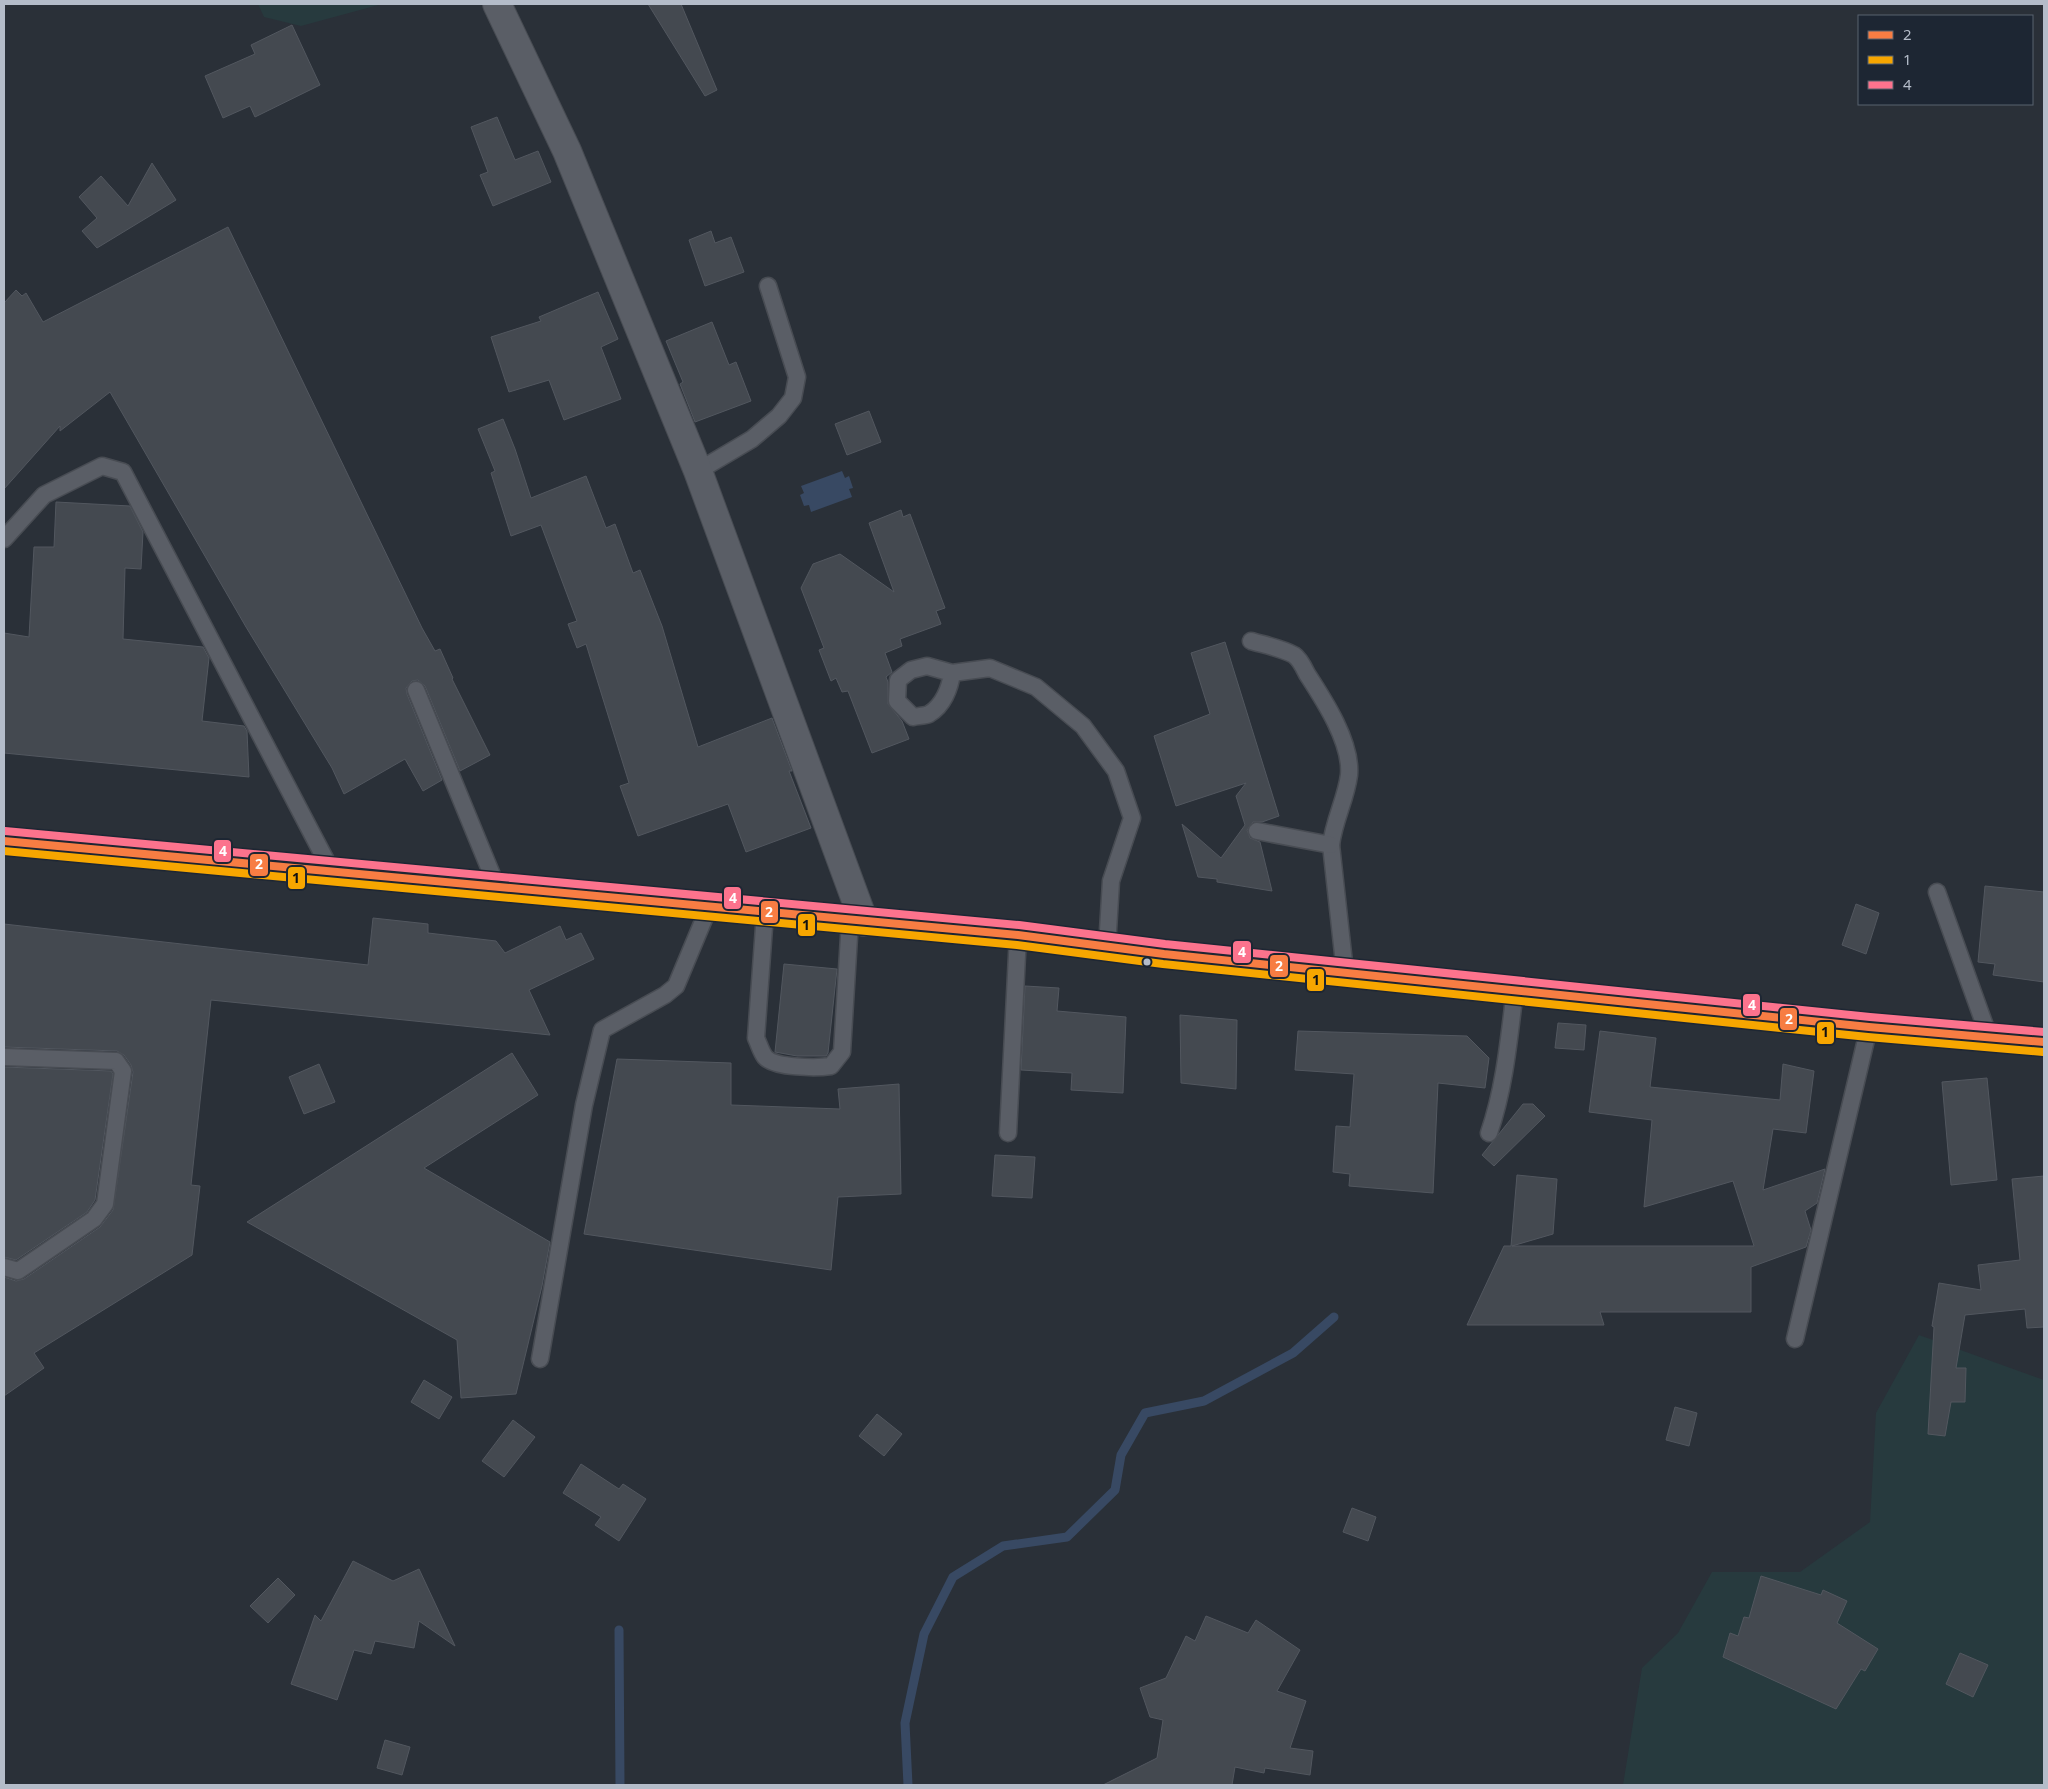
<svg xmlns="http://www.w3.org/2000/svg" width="2048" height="1789" viewBox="0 0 2048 1789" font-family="'Noto Sans',sans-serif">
<rect width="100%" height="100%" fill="#2a3038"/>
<g fill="#273a3e">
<path d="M 258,4 L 382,4 L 301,26 L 264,17 Z"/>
<path d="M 1919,1335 L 2044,1380 L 2044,1785 L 1623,1785 L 1642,1668 L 1678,1633 L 1712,1572 L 1800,1572 L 1870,1522 L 1876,1413 Z"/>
</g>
<path fill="#384963" d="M 842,471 L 845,478 L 849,476 L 853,488 L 849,489 L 852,497 L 811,512 L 809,505 L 804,506 L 800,495 L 804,493 L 801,486 Z"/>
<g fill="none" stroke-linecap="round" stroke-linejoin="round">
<g stroke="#384963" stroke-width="9">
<path d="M 619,1630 L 620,1785"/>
<path d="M 908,1785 L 905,1723 L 924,1634 L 953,1577 L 1003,1546 L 1067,1537 L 1115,1490 L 1121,1455 L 1145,1413 L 1204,1401 L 1293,1353 L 1334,1317"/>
</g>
</g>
<g fill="#444950" stroke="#52575f">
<path d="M 648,4 L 681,4 L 717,90 L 705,96 Z"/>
<path d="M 292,25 L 320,85 L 255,117 L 250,106 L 223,118 L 205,76 L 255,54 L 251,45 Z"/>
<path d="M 497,117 L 515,160 L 538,151 L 551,182 L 493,206 L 480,175 L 488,172 L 471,127 Z"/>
<path d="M 152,163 L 176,200 L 97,248 L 82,231 L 97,218 L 79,197 L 101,176 L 128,206 Z"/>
<path d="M 228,227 L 422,628 L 435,651 L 440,649 L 453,678 L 452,679 L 490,755 L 460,771 L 425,686 L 418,680 L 412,681 L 406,688 L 407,694 L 442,780 L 423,791 L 405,759 L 344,794 L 332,768 L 246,627 L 110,392 L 60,431 L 60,426 L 4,489 L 4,303 L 16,290 L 22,296 L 26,293 L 43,322 Z"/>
<path d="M 711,231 L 715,243 L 731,237 L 744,272 L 705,286 L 689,240 Z"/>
<path d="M 598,292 L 618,339 L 601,347 L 621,399 L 564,420 L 549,380 L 509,392 L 491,337 L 541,321 L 539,317 Z"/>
<path d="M 712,322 L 729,365 L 736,362 L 751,401 L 695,422 L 680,384 L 683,382 L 666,341 Z"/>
<path d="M 869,411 L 881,442 L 847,455 L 835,424 Z"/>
<path d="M 503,419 L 515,449 L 531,498 L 586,476 L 606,528 L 615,524 L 633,573 L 640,570 L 662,626 L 698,747 L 772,718 L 792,771 L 789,771 L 811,828 L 746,852 L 728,804 L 638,836 L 620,786 L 629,783 L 586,644 L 577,648 L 568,624 L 577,621 L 541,525 L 511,536 L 491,473 L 495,471 L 478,429 Z"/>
<path d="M 56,502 L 130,506 L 143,532 L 141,569 L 125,568 L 123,639 L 203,647 L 209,658 L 202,721 L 244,726 L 247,731 L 249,777 L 4,753 L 4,633 L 29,637 L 34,547 L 54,547 Z"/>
<path d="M 901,510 L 903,517 L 910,514 L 945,608 L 936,611 L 941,624 L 900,639 L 902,646 L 885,653 L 892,672 L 886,677 L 888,682 L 888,704 L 902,721 L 909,739 L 872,753 L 848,691 L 842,692 L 836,678 L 831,681 L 819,650 L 824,648 L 801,588 L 813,564 L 840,554 L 894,592 L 869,523 Z"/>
<path d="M 1225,642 L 1279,816 L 1262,822 L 1253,822 L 1247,830 L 1250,838 L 1260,842 L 1272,891 L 1217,882 L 1217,879 L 1198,877 L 1182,824 L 1221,858 L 1245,825 L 1236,796 L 1246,783 L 1176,806 L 1154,736 L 1210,714 L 1191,653 Z"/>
<path d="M 1985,886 L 2044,892 L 2044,982 L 1993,975 L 1995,964 L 1978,962 Z"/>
<path d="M 1856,904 L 1879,913 L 1866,954 L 1842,945 Z"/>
<path d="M 373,918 L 428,924 L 428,933 L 496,941 L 505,953 L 560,926 L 566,940 L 581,933 L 594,959 L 529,990 L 550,1035 L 211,1000 L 191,1185 L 200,1186 L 192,1255 L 34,1353 L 44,1368 L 4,1396 L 4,1277 L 16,1281 L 24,1279 L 100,1227 L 113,1210 L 133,1072 L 131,1065 L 124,1055 L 117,1051 L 4,1047 L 4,924 L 368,965 Z"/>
<path d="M 784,964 L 837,969 L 828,1053 L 826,1056 L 797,1056 L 775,1052 Z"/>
<path d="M 1025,986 L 1059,988 L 1057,1011 L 1126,1017 L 1123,1093 L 1071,1090 L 1072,1073 L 1021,1070 Z"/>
<path d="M 1180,1015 L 1237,1020 L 1236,1089 L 1181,1083 Z"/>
<path d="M 1558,1023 L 1586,1025 L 1584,1050 L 1555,1048 Z"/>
<path d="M 1298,1031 L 1467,1036 L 1489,1058 L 1485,1088 L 1438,1083 L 1433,1193 L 1349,1186 L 1350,1174 L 1333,1172 L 1336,1126 L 1350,1127 L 1354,1074 L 1295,1070 Z"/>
<path d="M 1600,1031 L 1656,1038 L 1650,1087 L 1780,1100 L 1783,1064 L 1814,1071 L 1806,1133 L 1773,1129 L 1763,1190 L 1825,1169 L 1817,1203 L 1805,1211 L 1811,1230 L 1806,1247 L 1751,1267 L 1751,1312 L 1600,1312 L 1604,1325 L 1467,1325 L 1504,1246 L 1511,1246 L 1517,1175 L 1557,1179 L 1553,1234 L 1512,1246 L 1754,1246 L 1733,1181 L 1644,1207 L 1652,1120 L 1589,1112 Z"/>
<path d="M 512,1053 L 538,1095 L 424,1168 L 550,1242 L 542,1286 L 516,1394 L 461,1398 L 457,1340 L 247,1222 Z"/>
<path d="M 617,1059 L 731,1063 L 731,1105 L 840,1109 L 838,1089 L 899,1084 L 901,1194 L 838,1197 L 831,1270 L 584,1234 Z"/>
<path d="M 319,1064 L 335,1102 L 304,1114 L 289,1077 Z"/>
<path d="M 4,1067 L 111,1071 L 113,1074 L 95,1200 L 87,1212 L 16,1260 L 4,1257 Z"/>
<path d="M 1987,1078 L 1997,1180 L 1951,1185 L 1942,1082 Z"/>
<path d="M 1523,1104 L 1533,1104 L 1545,1116 L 1494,1166 L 1482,1155 Z"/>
<path d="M 995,1155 L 1035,1157 L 1032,1198 L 992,1196 Z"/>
<path d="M 2044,1176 L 2044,1327 L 2027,1328 L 2025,1309 L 1965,1315 L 1956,1368 L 1966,1368 L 1965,1402 L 1951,1402 L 1945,1436 L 1928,1434 L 1934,1327 L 1932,1326 L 1939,1283 L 1981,1290 L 1978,1265 L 2020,1260 L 2012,1179 Z"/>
<path d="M 424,1380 L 452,1397 L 439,1419 L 411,1402 Z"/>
<path d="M 1675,1407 L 1697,1413 L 1689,1446 L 1666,1440 Z"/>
<path d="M 877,1414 L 902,1434 L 884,1456 L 859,1436 Z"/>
<path d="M 513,1420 L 535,1437 L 504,1477 L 482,1461 Z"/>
<path d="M 581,1464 L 619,1489 L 623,1484 L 646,1499 L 619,1541 L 595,1525 L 601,1517 L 563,1493 Z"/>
<path d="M 1352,1508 L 1376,1517 L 1368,1541 L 1343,1532 Z"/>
<path d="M 353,1561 L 393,1581 L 419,1569 L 455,1646 L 419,1621 L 414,1648 L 375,1641 L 371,1654 L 354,1650 L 337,1700 L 291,1684 L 315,1615 L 321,1621 Z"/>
<path d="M 1761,1576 L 1821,1595 L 1823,1590 L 1847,1601 L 1837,1623 L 1878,1649 L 1865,1671 L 1861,1669 L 1836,1709 L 1723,1657 L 1730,1633 L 1738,1636 L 1744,1617 L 1749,1618 Z"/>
<path d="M 278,1578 L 295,1595 L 268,1623 L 250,1606 Z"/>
<path d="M 1206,1616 L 1248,1633 L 1256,1620 L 1300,1650 L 1277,1691 L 1306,1701 L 1290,1748 L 1313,1751 L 1310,1775 L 1265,1768 L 1264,1773 L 1235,1767 L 1232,1785 L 1103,1785 L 1157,1758 L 1163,1720 L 1150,1717 L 1140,1688 L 1166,1678 L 1186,1636 L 1195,1641 Z"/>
<path d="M 1960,1653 L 1988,1665 L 1973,1697 L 1946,1684 Z"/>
<path d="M 385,1740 L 410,1747 L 402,1775 L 377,1768 Z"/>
</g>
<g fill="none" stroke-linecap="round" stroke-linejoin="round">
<g stroke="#484c53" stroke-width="19">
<g id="lane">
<path d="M 698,471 L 752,439 L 779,416 L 793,398 L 797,377 L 768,286"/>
<path d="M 4,539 L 44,495 L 102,466 L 123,472 L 332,872"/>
<path d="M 1251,641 C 1265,645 1281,648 1294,655 C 1300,659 1304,668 1307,674 C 1324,700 1352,743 1349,775 C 1346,799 1334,820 1331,845 L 1345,972"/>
<path d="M 952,673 C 950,688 943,706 929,714 C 925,716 917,716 913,717 L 897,701 L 898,680 L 911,670 L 927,666 L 952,673 L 990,668 L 1036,687 L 1083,726 L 1116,771 L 1132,818 L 1111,881 L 1107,947"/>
<path d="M 416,690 L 497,887"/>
<path d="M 1257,831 L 1331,845"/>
<path d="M 1937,892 L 1989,1037"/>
<path d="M 765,913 L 756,1038 C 759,1044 761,1052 765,1057 C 774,1068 817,1068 831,1066 L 842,1052 L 850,920"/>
<path d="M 4,1057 L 116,1061 L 123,1071 L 105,1204 L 94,1219 L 18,1271 L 4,1267"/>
<path d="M 1008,1133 L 1018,935"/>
<path d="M 1489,1133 C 1505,1086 1509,1038 1515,990"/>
<path d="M 1795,1339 L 1869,1027"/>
<path d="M 540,1359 L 584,1105 L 602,1030 L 665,995 L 676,986 L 709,907"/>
</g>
</g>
<g stroke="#484c53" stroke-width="30">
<path id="street" d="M 497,4 L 567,151 L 698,471 L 864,922"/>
</g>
<g stroke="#484c53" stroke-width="30">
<path id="secondary" d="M 4,841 L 1018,935 L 1164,954 L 1869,1027 L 2044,1042"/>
</g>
<use href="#lane" stroke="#5a5e66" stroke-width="16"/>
<use href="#street" stroke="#5a5e66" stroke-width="28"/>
<use href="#secondary" stroke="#595d64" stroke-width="28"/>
<g stroke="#1d2633" stroke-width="11">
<path id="bus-1" d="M 4,841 L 1018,935 L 1164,954 L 1869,1027 L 2044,1042"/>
</g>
<g stroke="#1d2633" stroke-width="11">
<path id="bus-2" d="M 4,851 L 1017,945 L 1163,964 L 1868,1037 L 2043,1052"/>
</g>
<g stroke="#1d2633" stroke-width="11">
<path id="bus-3" d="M 5,831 L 1019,925 L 1165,944 L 1870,1017 L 2044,1032"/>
</g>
<use href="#bus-1" stroke="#f77d43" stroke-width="8"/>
<use href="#bus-2" stroke="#f7a600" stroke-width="8"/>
<use href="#bus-3" stroke="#fc738d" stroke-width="8"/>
</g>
<circle fill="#b4bcc9" stroke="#1d2633" stroke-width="2" cx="1147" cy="962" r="4.5"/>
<g stroke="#1d2633" stroke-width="2">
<rect x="213" y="839" width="19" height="24" rx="5" fill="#fc738d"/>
<rect x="249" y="853" width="20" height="24" rx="5" fill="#f77d43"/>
<rect x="287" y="866" width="19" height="24" rx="5" fill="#f7a600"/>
<rect x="723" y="886" width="19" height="24" rx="5" fill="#fc738d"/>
<rect x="760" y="900" width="19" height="24" rx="5" fill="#f77d43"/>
<rect x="797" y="913" width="19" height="24" rx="5" fill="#f7a600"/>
<rect x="1232" y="940" width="20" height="24" rx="5" fill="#fc738d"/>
<rect x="1269" y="954" width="20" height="24" rx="5" fill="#f77d43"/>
<rect x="1306" y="968" width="19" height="24" rx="5" fill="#f7a600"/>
<rect x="1742" y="993" width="19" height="24" rx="5" fill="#fc738d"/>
<rect x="1779" y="1007" width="19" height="24" rx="5" fill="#f77d43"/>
<rect x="1816" y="1021" width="19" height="24" rx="5" fill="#f7a600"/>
</g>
<g font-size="14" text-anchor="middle" font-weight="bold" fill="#fff">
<text x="223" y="856">4</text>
<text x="259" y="869">2</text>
<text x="733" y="903">4</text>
<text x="769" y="917">2</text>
<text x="1242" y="957">4</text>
<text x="1279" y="971">2</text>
<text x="1752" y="1010">4</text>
<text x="1789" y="1024">2</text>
</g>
<g font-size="14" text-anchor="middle" font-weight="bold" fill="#111">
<text x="296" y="883">1</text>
<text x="806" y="930">1</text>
<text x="1316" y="985">1</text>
<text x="1825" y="1037">1</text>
</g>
<rect width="2048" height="1789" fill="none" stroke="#b4bcc9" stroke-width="10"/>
<rect x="1858" y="15" width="175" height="90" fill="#1d2633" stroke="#59626f"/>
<rect x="1868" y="31" width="25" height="8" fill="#f77d43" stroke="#59626f"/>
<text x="1903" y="40" font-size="15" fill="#b4bcc9">2</text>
<rect x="1868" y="56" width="25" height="8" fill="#f7a600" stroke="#59626f"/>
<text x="1903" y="65" font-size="15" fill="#b4bcc9">1</text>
<rect x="1868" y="81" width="25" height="8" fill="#fc738d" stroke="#59626f"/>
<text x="1903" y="90" font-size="15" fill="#b4bcc9">4</text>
</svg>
